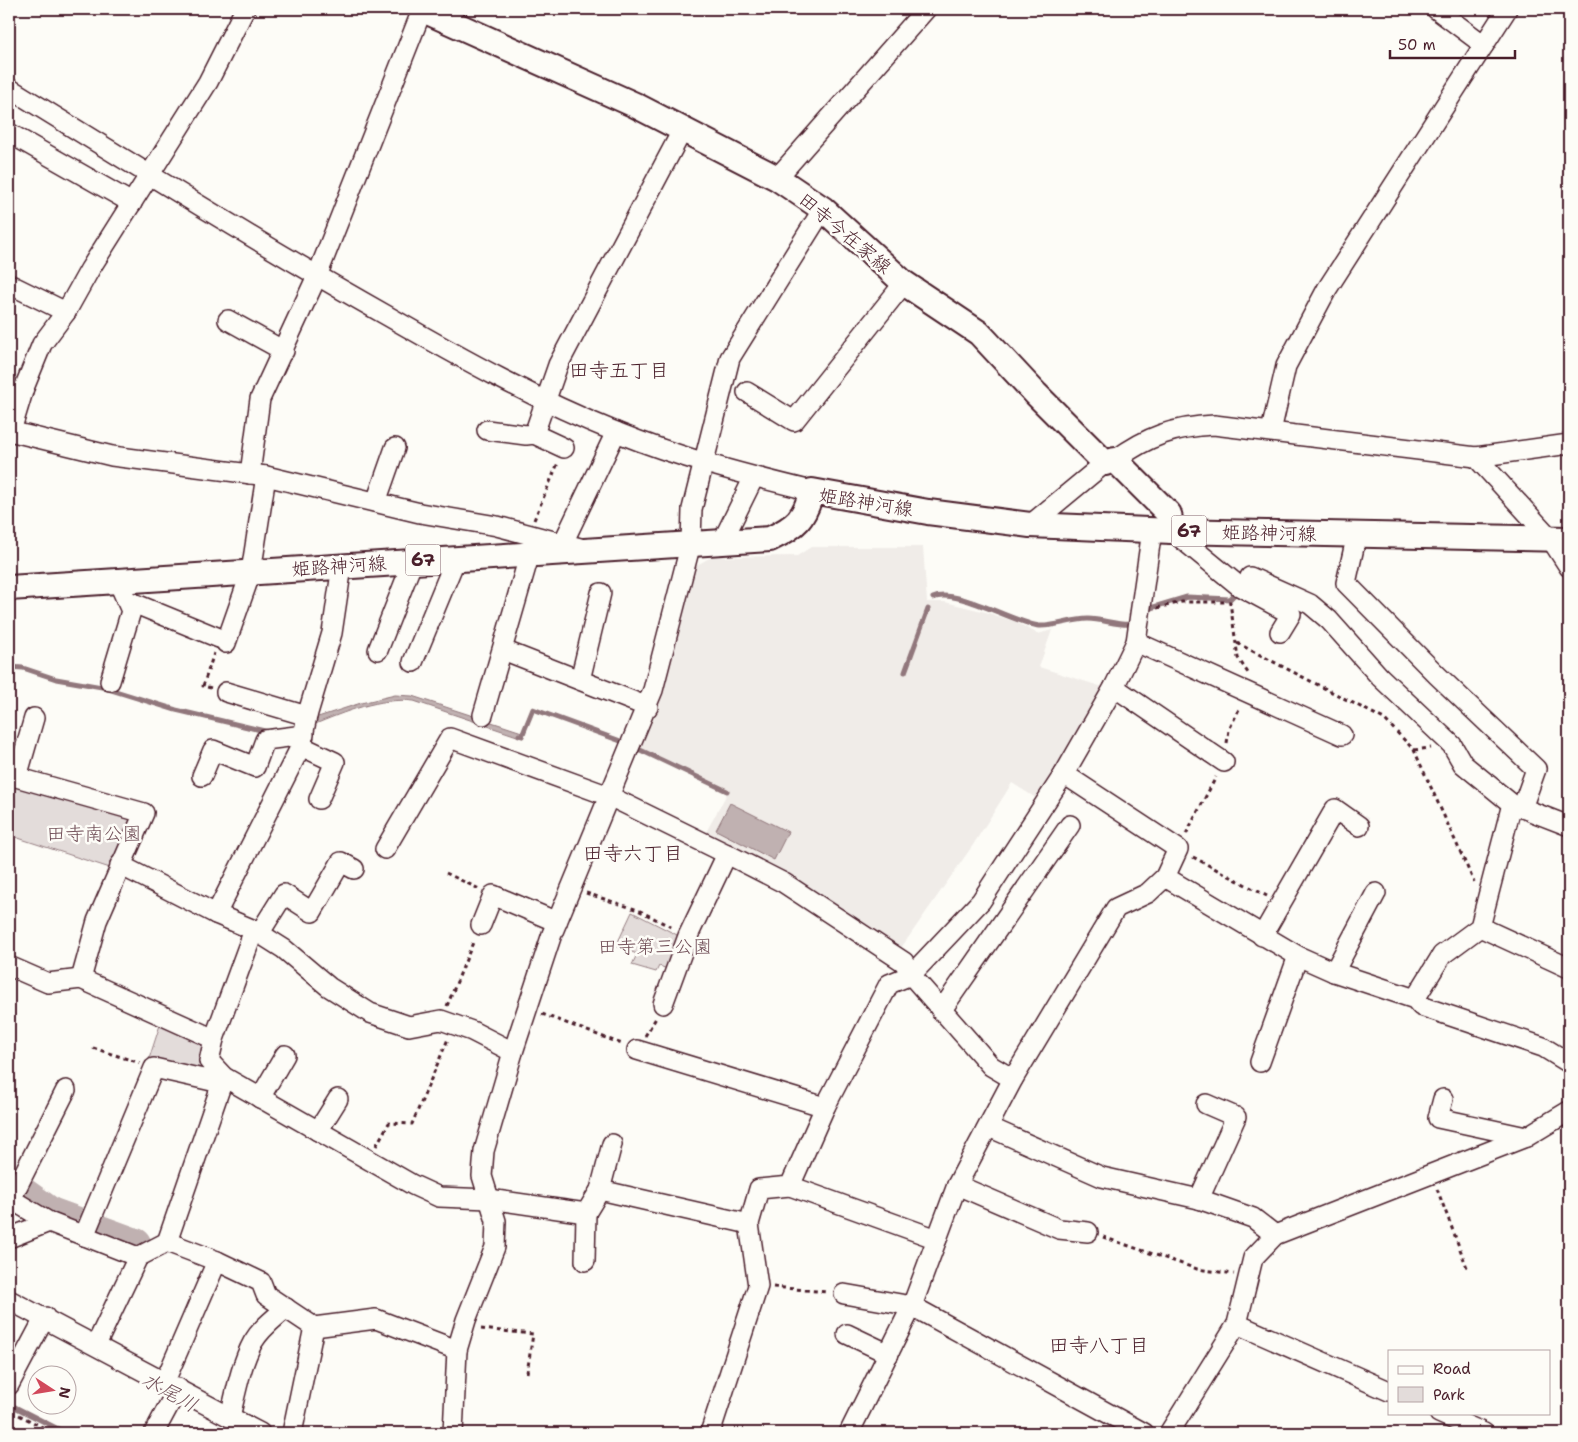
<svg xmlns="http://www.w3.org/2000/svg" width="1578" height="1442" viewBox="0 0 1578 1442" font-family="'Shantell Sans','Klee One',sans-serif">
<rect width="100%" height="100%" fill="#fdfcf7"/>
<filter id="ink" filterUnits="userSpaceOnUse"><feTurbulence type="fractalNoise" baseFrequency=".02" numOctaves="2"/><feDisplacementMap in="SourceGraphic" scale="10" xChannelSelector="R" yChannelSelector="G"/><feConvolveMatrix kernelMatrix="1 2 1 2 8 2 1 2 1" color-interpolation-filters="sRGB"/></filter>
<g filter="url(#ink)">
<path fill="#f0ece8" d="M 811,547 L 923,547 L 927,602 L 945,602 L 986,612 L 1016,622 L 1038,634 L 1052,630 L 1039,667 L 1106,688 L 1039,800 L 1012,783 L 973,845 L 901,948 L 863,922 L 705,834 L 729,790 L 638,746 L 692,568 L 711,557 L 797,556 Z"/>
<g fill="#e3dcda" stroke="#967e82">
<path d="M 9,783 L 127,814 L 130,821 L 113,869 L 9,835 Z"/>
<path d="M 632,912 L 683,938 L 671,970 L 659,966 L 656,972 L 632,965 L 637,954 L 616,946 Z"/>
<path d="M 161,1022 L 204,1041 L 209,1075 L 148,1062 Z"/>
</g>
<g fill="#c0b1b1" stroke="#91777b">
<path d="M 395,695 L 412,696 L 525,733 L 523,738 L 414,701 C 380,697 344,712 313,725 L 315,718 L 361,703 Z"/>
<path d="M 730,803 L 788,832 L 774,860 L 716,830 Z"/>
</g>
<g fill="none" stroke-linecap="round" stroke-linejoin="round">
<g stroke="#91777b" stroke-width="5">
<path d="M 933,598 C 955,587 1014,623 1039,626 C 1054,627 1072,619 1088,619 C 1103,619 1118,626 1133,624"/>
<path d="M 1144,610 L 1187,597 L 1230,599 L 1235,594"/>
<path d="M 9,667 L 23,668 L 56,679 L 102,687 L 176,710 L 269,732"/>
<path d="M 905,672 L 928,609"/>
<path d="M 519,735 L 522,736 L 533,709 L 626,743"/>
<path d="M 634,747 L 727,791"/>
<path d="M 9,1404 L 66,1433"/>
</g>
<path stroke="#c0b1b1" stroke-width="30" d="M 9,1182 L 51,1212 L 136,1243"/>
<g stroke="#4a1f2b" stroke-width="22">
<g id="minor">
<path d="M 1436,9 L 1484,45"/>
<path d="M 9,88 C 134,165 258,243 386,315 C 461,358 536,400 616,432 C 680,458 746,475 812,491"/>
<path d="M 9,133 L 132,203"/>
<path d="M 777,178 L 926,9"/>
<path d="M 9,284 L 66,312"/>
<path d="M 228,320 L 284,351"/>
<path d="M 747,392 L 794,421 L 904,283"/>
<path d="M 487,430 L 526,435 L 534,434 L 564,448"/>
<path d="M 9,431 L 112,456 L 266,476 L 420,513 L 497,526 L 580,548"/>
<path d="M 11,431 L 24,388 L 42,344 L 66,312 L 90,269 L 208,82 L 245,9"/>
<path d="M 1271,431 L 1286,366 L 1327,289 L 1507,9"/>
<path d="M 534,434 L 558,365 L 683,129"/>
<path d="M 1476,457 L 1551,539 L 1569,567"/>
<path d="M 1115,460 C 1148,436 1174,427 1214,425 L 1476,457 L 1569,444"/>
<path d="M 250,474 L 260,399 L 317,276 L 422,10"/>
<path d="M 376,502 L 395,448"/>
<path d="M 1030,525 L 1105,463"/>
<path d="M 1172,531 L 1239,586 L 1291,614 L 1280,632"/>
<path d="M 1357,534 L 1346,583 L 1437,675 L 1536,769 L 1522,808"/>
<path d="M 722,542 L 754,477"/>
<path d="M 563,543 L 616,432"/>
<path d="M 1250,577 L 1310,604 L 1329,620 L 1380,677 L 1452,745 L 1463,764 L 1512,804 L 1569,826"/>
<path d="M 126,600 L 219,638"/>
<path d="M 1136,642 L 1342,735"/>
<path d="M 226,643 L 251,572 L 266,476"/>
<path d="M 378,650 L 413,561"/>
<path d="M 503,650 L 648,707"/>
<path d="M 413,662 L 456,558"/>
<path d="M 580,680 L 601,593"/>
<path d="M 110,681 L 131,611 L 118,581"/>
<path d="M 1114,687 L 1224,762"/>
<path d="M 226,692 L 307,716"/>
<path d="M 483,715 L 530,553"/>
<path d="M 301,746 L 335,762 L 319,799"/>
<path d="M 1064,774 L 1114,687 L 1136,642 L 1152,530"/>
<path d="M 9,775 L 144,813 L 97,921 L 81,979"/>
<path d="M 202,776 L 213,750 L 255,767 L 265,740 L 304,735"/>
<path d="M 17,777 L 34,718"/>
<path d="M 385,849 L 450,738 L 609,796 L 727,854 L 784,883 L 904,962 L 911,975 L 991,1066 L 1013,1079"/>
<path d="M 120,865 L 216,914 L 254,930 L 284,949 L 329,987 L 370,1013 L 409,1026 L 441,1020 L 472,1031 L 513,1052"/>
<path d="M 1165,877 L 1298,956 L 1334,972 L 1415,999 L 1421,1006 L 1543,1047 L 1569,1063"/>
<path d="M 216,914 L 301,746 L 307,716 L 332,633 L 342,566"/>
<path d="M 481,925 L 493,895 L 557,922"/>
<path d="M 1480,927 L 1569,968"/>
<path d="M 254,930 L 214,1039 L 209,1061 L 224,1077 L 413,1185 L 439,1197 L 489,1199 L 586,1213 L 600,1190 L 612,1144"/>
<path d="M 259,934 L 284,894 L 312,912 L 341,862 L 354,869"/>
<path d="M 1262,936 L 1335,809 L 1359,826"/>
<path d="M 9,966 L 48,983 L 81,979 L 214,1039"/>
<path d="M 1334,972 L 1376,893"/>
<path d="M 1415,999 L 1442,955 L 1480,927 L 1512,804"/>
<path d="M 663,1004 L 688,936 L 727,854"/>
<path d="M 941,1011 L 1070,825"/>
<path d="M 637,1050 L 825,1107"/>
<path d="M 1260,1062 L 1298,956"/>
<path d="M 260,1098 L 285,1055"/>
<path d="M 1443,1099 L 1438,1118 L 1526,1137"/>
<path d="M 989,1127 L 1102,1177 L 1199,1199 L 1253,1218 L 1275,1235"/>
<path d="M 318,1131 L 338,1099"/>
<path d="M 957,1185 L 1059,1229 L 1088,1232"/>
<path d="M 790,1186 L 937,1239"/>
<path d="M 600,1190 L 749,1224"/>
<path d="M 9,1198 L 49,1222 L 138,1257"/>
<path d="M 11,1199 L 66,1090"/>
<path d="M 1199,1199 L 1236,1117 L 1206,1104"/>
<path d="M 84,1236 L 154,1068 L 212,1081 L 224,1077 L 167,1242"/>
<path d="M 9,1238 L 49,1222"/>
<path d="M 585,1261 L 586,1213"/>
<path d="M 844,1294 L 912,1306 L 1144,1433"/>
<path d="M 9,1300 L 260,1433"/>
<path d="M 1237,1324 L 1389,1391"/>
<path d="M 847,1334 L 889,1354"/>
<path d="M 96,1345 L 138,1257 L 167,1242 L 217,1261 L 261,1282 L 266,1295 L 314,1327 L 376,1319 L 457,1350"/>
<path d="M 165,1381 L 217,1261"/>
<path d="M 9,1385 L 45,1317"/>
<path d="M 1439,1413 L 1484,1433"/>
<path d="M 230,1417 C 236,1392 241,1364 253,1342 C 261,1328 275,1318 286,1308"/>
<path d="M 154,1433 L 178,1388"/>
<path d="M 292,1433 L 314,1327"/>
<path d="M 453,1433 L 457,1350 L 466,1320 L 495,1247 L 496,1221 L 482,1176 L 484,1151 L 513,1052 L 552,934 L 653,690 L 691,543 L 692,509 L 730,358 L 823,209"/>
<path d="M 710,1433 L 758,1286 L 749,1224 L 759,1189 L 790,1186 L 825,1107 L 889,984 L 911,975 L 981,901 L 1064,774 L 1178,849 L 1165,877 L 1148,893 L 1116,908 L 1013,1079 L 957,1185 L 912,1306 L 849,1433"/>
<path d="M 1169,1433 L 1237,1324 L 1253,1258 L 1275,1235 L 1526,1137 L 1569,1111"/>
</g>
</g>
<g stroke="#4a1f2b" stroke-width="28">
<g id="major">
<path d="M 421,9 L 635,105 L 777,178 L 823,209 L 904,283 L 979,333 L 1036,394 L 1105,463 L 1115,460 L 1169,514 L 1172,531"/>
<path d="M 9,588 L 770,539 C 797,526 804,519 812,491 L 928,512 L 1030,525 L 1172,531 L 1569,539"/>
</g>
</g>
<g stroke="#4a1f2b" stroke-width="3" stroke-dasharray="4 4" stroke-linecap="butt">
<path d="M 534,520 L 558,463"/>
<path d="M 1157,608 L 1182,602 L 1230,602 L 1238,658 L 1248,673"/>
<path d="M 1237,643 L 1384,719 L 1414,750 L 1474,882"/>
<path d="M 211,688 L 203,686 L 214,653"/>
<path d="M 1227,743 L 1229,730 L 1240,707"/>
<path d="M 1414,750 L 1431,748"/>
<path d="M 1186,834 L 1216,777"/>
<path d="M 1193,857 L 1267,896"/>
<path d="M 446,873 L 479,889"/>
<path d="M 586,893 L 638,910 L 673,928"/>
<path d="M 447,1006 L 474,940"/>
<path d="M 542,1014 L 622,1044"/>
<path d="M 645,1036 L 656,1018"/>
<path d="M 93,1048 L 140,1063"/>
<path d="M 376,1146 L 389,1123 L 412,1124 L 448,1039"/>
<path d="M 1437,1189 L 1468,1270"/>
<path d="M 1103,1237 L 1197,1269 L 1234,1274"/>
<path d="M 773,1287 L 827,1292"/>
<path d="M 481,1329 L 533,1334 L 527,1373"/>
<path d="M 19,1415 L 54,1433"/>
</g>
<use href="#minor" stroke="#fdfcf7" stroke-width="19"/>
<use href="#major" stroke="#fdfcf7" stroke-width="24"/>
</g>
</g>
<g text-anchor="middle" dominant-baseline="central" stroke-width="5" stroke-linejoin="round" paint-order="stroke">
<g fill="#fdfcf7" stroke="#806168" stroke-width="1">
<rect x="1171.5" y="515.5" width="35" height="31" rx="4"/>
<rect x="405.5" y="544.5" width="35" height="31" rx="4"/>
</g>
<g font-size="18" font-weight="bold" fill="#4a1f2b">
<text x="1189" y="531">67</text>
<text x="423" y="560">67</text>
</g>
<g font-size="19" fill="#4a1f2b" stroke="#fdfcf7">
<text transform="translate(845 233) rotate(40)">田寺今在家線</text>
<text transform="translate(866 502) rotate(9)">姫路神河線</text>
<text transform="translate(1269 533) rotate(1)">姫路神河線</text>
<text transform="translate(339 566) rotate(-4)">姫路神河線</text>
</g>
<g font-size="19" fill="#704e57" stroke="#fdfcf7">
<text x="94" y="833">田寺南公園</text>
<text x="655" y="946">田寺第三公園</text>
</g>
<g font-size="20" fill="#4a1f2b" stroke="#fdfcf7">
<text x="619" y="370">田寺五丁目</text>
<text x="633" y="853">田寺六丁目</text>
<text x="1099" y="1345">田寺八丁目</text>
</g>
<g font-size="20" font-style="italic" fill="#73525a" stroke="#fdfcf7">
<text transform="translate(170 1392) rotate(29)">水尾川</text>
</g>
</g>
<rect width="1578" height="1442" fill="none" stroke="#fdfcf7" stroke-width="30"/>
<rect x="15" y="15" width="1548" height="1412" fill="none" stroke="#4a1f2b" stroke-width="2" filter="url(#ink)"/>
<rect x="1388" y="1350" width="162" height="65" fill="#fdfcf7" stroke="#b5a4a5"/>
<rect x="1398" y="1366" width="25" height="8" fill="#fdfcf7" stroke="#b5a4a5"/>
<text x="1433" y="1374" font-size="15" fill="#4a1f2b">Road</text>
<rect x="1398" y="1387" width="25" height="15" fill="#e3dcda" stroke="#b5a4a5"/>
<text x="1433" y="1400" font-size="15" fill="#4a1f2b">Park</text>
<g transform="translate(52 1390) rotate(102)"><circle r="24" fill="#fdfcf7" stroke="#b5a4a5"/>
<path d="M0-4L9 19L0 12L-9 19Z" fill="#d1495b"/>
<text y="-8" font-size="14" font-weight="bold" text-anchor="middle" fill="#4a1f2b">N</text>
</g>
<path d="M1390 50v8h125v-8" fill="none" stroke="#4a1f2b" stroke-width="2.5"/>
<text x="1398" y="50" font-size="15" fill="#4a1f2b" stroke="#fdfcf7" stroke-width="4" paint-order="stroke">50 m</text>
</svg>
